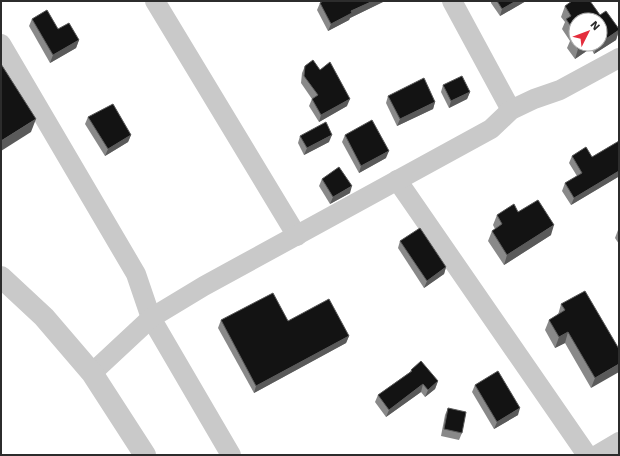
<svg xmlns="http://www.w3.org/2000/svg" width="620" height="456" viewBox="0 0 620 456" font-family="'Work Sans',sans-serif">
<rect width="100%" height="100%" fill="#fff"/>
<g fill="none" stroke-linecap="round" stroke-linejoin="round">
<g stroke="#c9c9c9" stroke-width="20">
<path d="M 155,1 L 297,236"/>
<path d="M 452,1 L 511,110"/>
<path d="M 1,44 L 136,274 L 151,318 L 231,455"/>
<path d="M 397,180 L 587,455"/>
<path d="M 92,373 L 151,318 L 204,286 L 491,129 L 511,110 L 534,99 L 560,90 L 619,58"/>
<path d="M 597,455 L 619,442"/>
</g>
<path stroke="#c9c9c9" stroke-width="22" d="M 1,277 L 44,317 L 92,373 L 145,455"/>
</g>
<g fill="#898989" fill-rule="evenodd">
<path d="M 323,1 L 385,1 L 350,18 L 349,20 L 328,31 L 317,10 L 320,3 Z"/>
<path d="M 491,1 L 526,1 L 500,16 L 491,3 Z"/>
<path d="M 565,6 L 600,15 L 619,29 L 619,31 L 616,40 L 594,54 L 591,48 L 575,59 L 567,48 L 570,41 L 562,29 L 565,22 L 561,17 ZM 600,20 L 600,44 L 576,44 Z"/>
<path d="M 32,19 L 58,29 L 79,40 L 76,48 L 50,63 L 29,26 Z"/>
<path d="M 305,66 L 347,106 L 319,122 L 309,106 L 312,99 L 301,83 L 302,73 Z"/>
<path d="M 443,85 L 470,92 L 467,99 L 449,108 L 441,92 Z"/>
<path d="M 388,96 L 435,102 L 433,109 L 397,126 L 386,103 Z"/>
<path d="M 88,117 L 131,135 L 128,142 L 105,156 L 85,124 Z"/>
<path d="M 345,135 L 386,158 L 359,173 L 342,142 Z"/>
<path d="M 300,136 L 329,142 L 304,155 L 298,143 Z"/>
<path d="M 619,141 L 619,178 L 618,177 L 571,205 L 562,191 L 565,183 L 577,176 L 569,163 L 572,156 L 592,157 Z"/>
<path d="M 322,179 L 350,193 L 330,204 L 319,186 Z"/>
<path d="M 518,212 L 551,235 L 504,265 L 488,241 L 492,231 L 495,229 L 493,225 L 497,215 Z"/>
<path d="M 618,230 L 619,230 L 619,244 L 615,238 Z"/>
<path d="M 400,241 L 446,267 L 444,274 L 424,288 L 398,248 Z"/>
<path d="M 561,304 L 619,349 L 591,388 L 565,343 L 555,348 L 545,330 L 549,320 L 558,315 Z"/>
<path d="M 221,320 L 288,321 L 349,336 L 346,343 L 254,393 L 218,328 Z"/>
<path d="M 411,370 L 438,381 L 435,389 L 425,397 L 421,392 L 386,417 L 375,402 L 378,395 L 410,372 Z"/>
<path d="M 475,385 L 518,415 L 494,429 L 472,392 Z"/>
<path d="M 448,408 L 462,433 L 459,440 L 441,436 L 445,415 Z"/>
</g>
<g fill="#5a5a5a">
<path d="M 373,1 L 385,1 L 350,18 L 349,20 L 328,31 L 331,24 L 351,11 Z"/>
<path d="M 516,1 L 526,1 L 500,16 L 502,9 Z"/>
<path d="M 619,30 L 616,40 L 594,54 L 598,44 L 600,44 L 600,43 Z"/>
<path d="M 79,40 L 76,48 L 50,63 L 53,55 Z"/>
<path d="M 585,44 L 592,44 L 591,48 L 575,59 L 578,49 Z"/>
<path d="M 470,92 L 467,99 L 449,108 L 451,101 Z"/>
<path d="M 350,99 L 347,106 L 319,122 L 321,115 Z"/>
<path d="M 435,102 L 433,109 L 397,126 L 400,119 Z"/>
<path d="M 36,119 L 31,132 L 1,151 L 1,141 Z"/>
<path d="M 131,135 L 128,142 L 105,156 L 108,149 Z"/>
<path d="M 332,135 L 329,142 L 304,155 L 307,148 Z"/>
<path d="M 389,151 L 386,158 L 359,173 L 361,166 Z"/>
<path d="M 619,171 L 618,177 L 571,205 L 574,198 Z"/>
<path d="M 352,186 L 350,193 L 330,204 L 333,197 Z"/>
<path d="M 554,225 L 551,235 L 504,265 L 507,255 Z"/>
<path d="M 446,267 L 444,274 L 424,288 L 427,281 Z"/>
<path d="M 568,332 L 565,343 L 555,348 L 559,337 Z"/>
<path d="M 349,336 L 346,343 L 254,393 L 256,386 Z"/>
<path d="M 619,364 L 619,372 L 591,388 L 595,378 Z"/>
<path d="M 438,381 L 435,389 L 425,397 L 428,390 Z"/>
<path d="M 423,384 L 421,392 L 386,417 L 389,410 Z"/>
<path d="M 520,408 L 518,415 L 494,429 L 497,422 Z"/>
</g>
<g fill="#131313" stroke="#5a5a5a">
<path d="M 323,1 L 373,1 L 351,11 L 352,13 L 331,24 L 320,3 Z"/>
<path d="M 497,1 L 516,1 L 502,9 Z"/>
<path d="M 572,1 L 590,1 L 600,15 L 606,11 L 619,29 L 619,30 L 600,43 L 600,20 L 576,20 L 576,34 L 566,19 L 571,16 L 565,6 Z"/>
<path d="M 47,10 L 58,29 L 69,23 L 79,40 L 53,55 L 32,19 Z"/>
<path d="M 576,34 L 576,44 L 585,44 L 578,49 L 571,38 Z"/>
<path d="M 313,60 L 320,70 L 330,62 L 350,99 L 321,115 L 312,99 L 318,95 L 304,76 L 305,66 Z"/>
<path d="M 1,64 L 36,119 L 1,141 Z"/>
<path d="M 462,76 L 470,92 L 451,101 L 443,85 Z"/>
<path d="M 424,78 L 435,102 L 400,119 L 388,96 Z"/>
<path d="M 113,104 L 131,135 L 108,149 L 88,117 Z"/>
<path d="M 372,120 L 389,151 L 361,166 L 345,135 Z"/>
<path d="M 326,122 L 332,135 L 307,148 L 300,136 Z"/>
<path d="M 619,141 L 619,171 L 574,198 L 565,183 L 582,173 L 572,156 L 586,147 L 592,157 Z"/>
<path d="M 339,167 L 352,186 L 333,197 L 322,179 Z"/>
<path d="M 538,200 L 554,225 L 507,255 L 492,231 L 502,224 L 497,215 L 514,204 L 518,212 Z"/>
<path d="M 420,228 L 446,267 L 427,281 L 400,241 Z"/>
<path d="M 585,291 L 619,349 L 619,364 L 595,378 L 568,332 L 559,337 L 549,320 L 565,310 L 561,304 Z"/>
<path d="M 273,293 L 288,321 L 329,299 L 349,336 L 256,386 L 221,320 Z"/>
<path d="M 421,361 L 438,381 L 428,390 L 423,384 L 389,410 L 378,395 L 412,371 L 411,370 Z"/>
<path d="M 498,371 L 520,408 L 497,422 L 475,385 Z"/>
<path d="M 448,408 L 466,412 L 462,433 L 444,429 Z"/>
</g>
<rect width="620" height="456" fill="none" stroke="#2c2c2c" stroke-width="4"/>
<g transform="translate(588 32) rotate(48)"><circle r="19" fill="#ffffff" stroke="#ababab"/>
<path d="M0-3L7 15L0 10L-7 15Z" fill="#e42d3c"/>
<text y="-6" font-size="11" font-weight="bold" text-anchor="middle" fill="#2c2c2c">N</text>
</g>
</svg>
